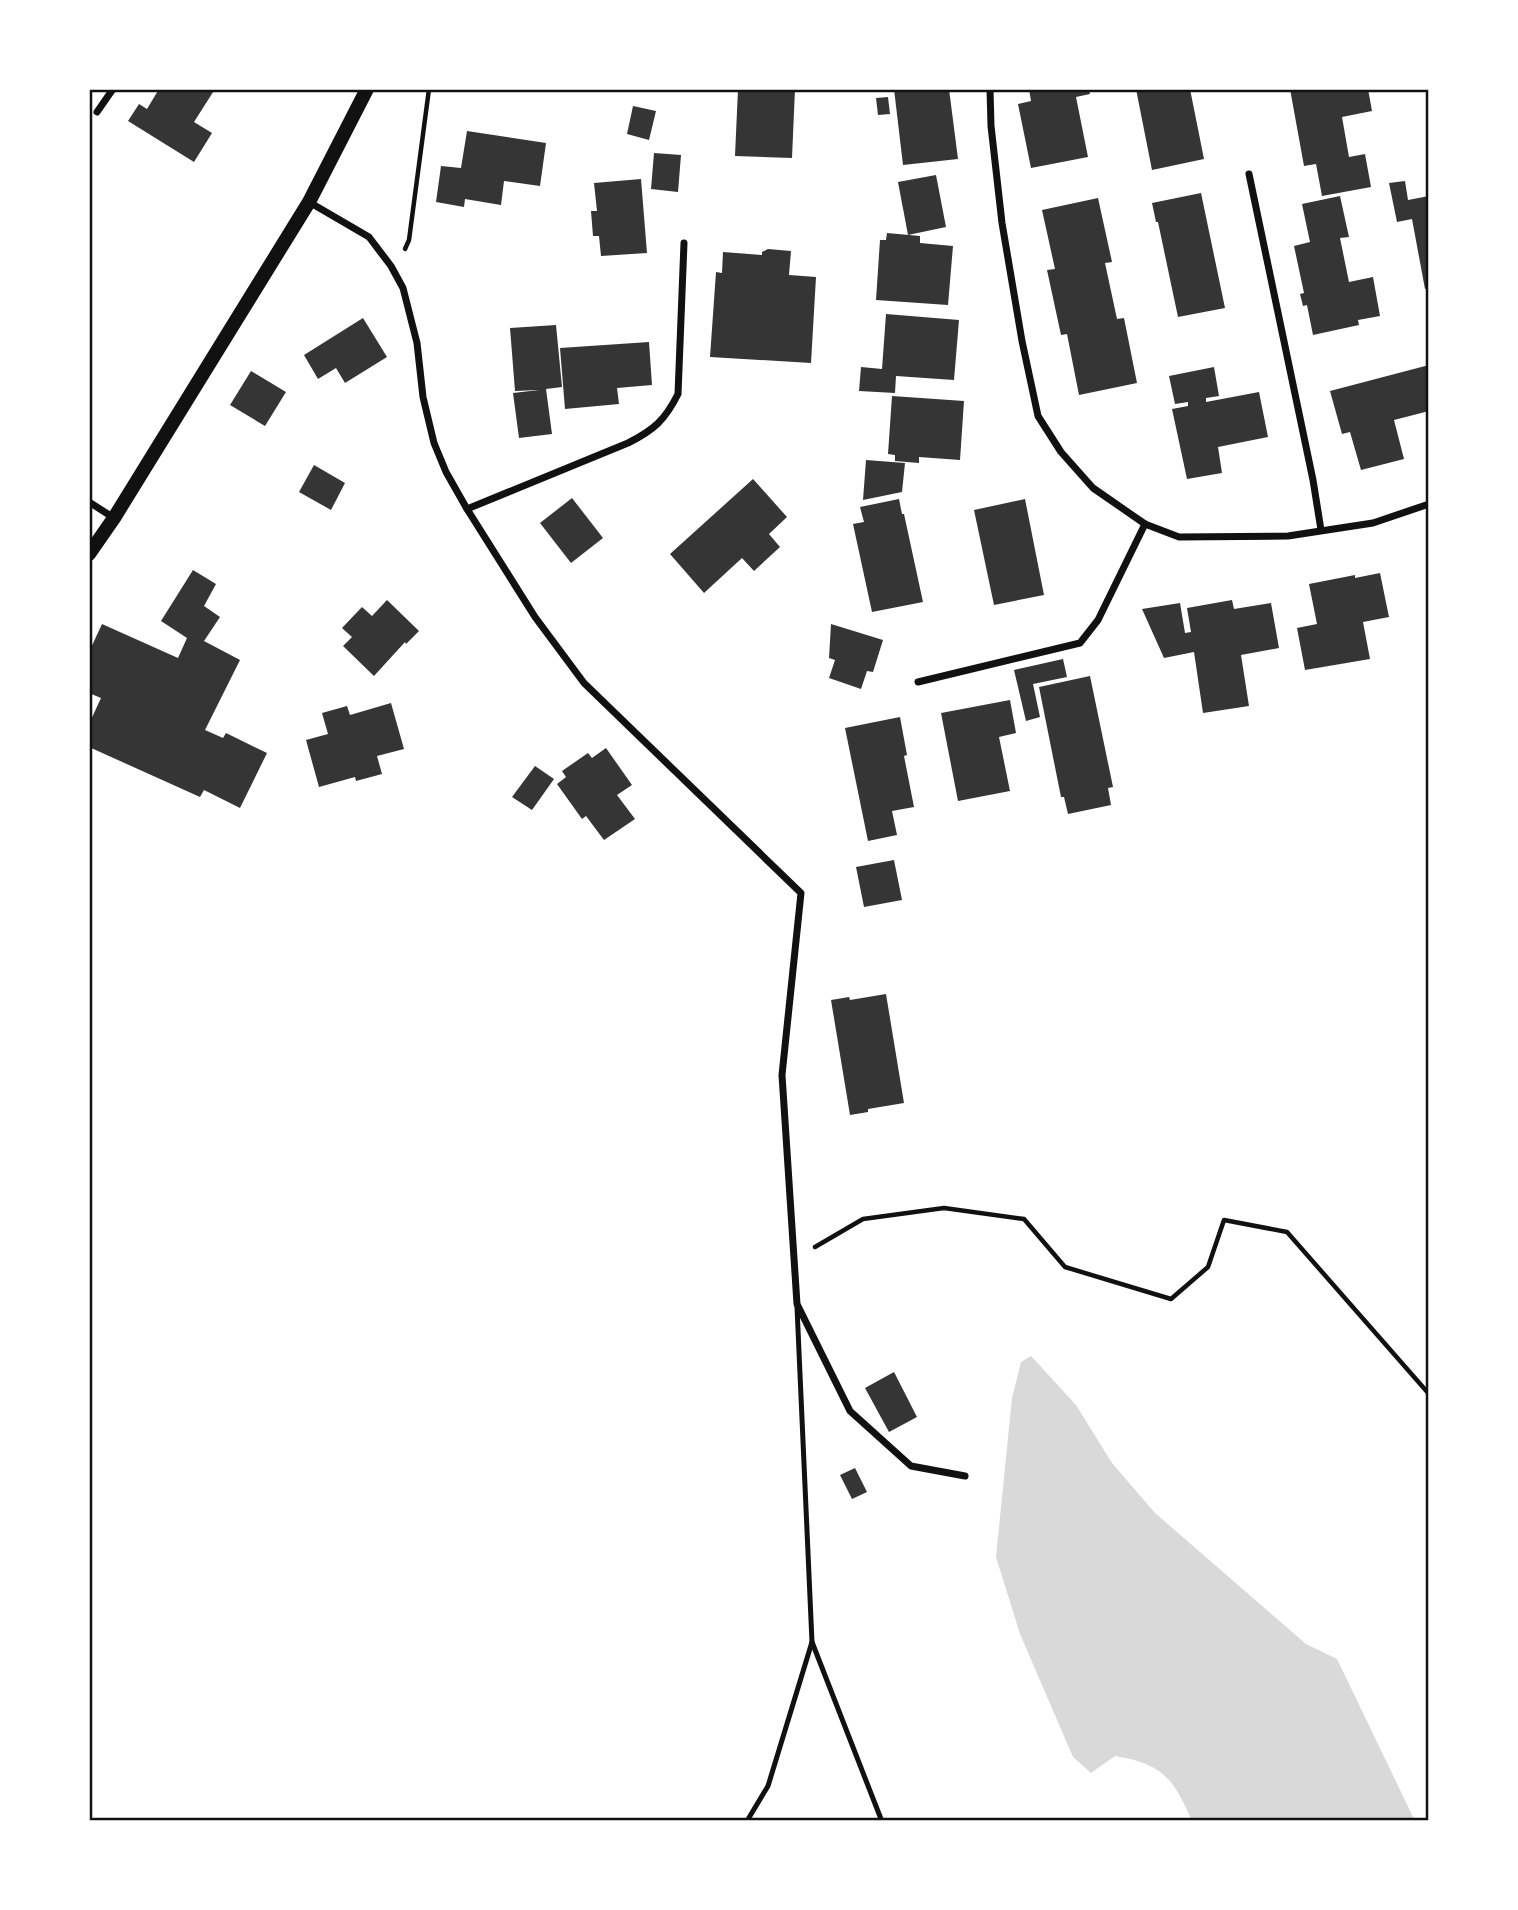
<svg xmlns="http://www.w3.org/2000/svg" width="1518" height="1910" viewBox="0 0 1518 1910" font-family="'Playfair Display',serif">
<rect width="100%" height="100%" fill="#fff"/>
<path fill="#d9d9d9" d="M 1031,1356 L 1076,1405 L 1112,1463 L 1155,1513 L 1306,1644 L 1337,1659 L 1415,1821 L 1192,1821 C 1173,1778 1163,1764 1115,1756 L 1091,1773 L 1073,1757 L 1020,1634 L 996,1557 L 1012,1398 L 1021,1362 Z"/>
<g fill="#353535">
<path d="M 159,89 L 215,89 L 194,122 L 212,133 L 194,162 L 128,121 L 139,104 L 147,109 Z"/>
<path d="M 738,89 L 795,89 L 792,158 L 735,156 Z"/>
<path d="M 894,89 L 949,89 L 958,159 L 903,165 Z"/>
<path d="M 1029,89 L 1089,89 L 1090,94 L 1076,97 L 1088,157 L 1031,168 L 1018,104 L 1031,101 Z"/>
<path d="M 1136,89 L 1190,89 L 1204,159 L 1152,170 Z"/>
<path d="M 1290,89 L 1368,89 L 1372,111 L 1342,117 L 1349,157 L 1365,154 L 1371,187 L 1322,196 L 1316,164 L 1304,166 Z"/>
<path d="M 888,97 L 890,114 L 878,115 L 876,98 Z"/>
<path d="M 633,106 L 656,111 L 649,140 L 627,134 Z"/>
<path d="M 467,131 L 546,143 L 540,186 L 504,181 L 501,205 L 465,199 L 464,207 L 436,202 L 441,166 L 461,168 Z"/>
<path d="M 654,153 L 681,155 L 678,192 L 651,189 Z"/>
<path d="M 936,175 L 946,227 L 908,235 L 898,182 Z"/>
<path d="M 641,179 L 647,253 L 601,256 L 599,236 L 593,236 L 591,211 L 597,211 L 594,183 Z"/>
<path d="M 1405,181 L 1408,200 L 1429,196 L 1429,288 L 1425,289 L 1412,219 L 1397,222 L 1389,183 Z"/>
<path d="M 1201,193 L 1225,308 L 1178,317 L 1158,222 L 1156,222 L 1152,203 Z"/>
<path d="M 1340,196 L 1349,237 L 1340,238 L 1349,282 L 1373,277 L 1380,316 L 1358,320 L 1359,325 L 1313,335 L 1307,305 L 1303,306 L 1300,294 L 1304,293 L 1294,246 L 1310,242 L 1302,204 Z"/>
<path d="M 1098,198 L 1112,262 L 1105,263 L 1117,319 L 1124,318 L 1137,383 L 1079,395 L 1067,334 L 1061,335 L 1047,270 L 1055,269 L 1042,210 Z"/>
<path d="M 887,233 L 920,236 L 920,243 L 953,246 L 948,305 L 876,300 L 880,240 L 886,240 Z"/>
<path d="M 768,249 L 791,251 L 789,275 L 816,277 L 811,363 L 710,357 L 716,272 L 722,273 L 723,252 L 762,255 L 762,252 Z"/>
<path d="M 886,314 L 959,320 L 954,380 L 896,376 L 895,393 L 859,391 L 861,367 L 882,369 Z"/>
<path d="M 363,318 L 387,357 L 345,383 L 336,368 L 318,379 L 304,355 Z"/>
<path d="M 556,325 L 562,387 L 546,389 L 552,434 L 519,438 L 513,393 L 539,390 L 515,391 L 510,328 Z"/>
<path d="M 649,342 L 652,385 L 617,388 L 619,404 L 565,409 L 560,348 Z"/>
<path d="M 1429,365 L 1429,411 L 1394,420 L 1404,459 L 1361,470 L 1350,432 L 1342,434 L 1330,391 Z"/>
<path d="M 1214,367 L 1219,396 L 1206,398 L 1206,402 L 1259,392 L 1268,437 L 1218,447 L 1222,473 L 1187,479 L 1172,409 L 1188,406 L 1188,402 L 1175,404 L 1169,376 Z"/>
<path d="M 251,371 L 286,392 L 265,426 L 230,405 Z"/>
<path d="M 892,396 L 964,401 L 960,460 L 919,457 L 919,463 L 895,461 L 895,455 L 888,454 Z"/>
<path d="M 866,460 L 905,463 L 902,492 L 863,500 Z"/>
<path d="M 314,465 L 345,483 L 331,510 L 299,492 Z"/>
<path d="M 753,479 L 787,517 L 769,534 L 780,547 L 754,571 L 742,558 L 704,593 L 670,554 Z"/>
<path d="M 572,498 L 603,538 L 571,563 L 540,523 Z"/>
<path d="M 899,499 L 902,514 L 904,514 L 923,602 L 872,612 L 853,524 L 864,522 L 860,507 Z"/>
<path d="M 1025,499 L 1044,595 L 994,605 L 974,510 Z"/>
<path d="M 193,570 L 216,584 L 204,606 L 220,617 L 204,641 L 240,660 L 205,730 L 223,738 L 226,733 L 267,753 L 240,808 L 204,790 L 200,797 L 89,747 L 89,724 L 101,698 L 89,693 L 89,652 L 102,624 L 178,658 L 187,638 L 161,621 Z"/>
<path d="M 1380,573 L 1389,617 L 1363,622 L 1370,659 L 1305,670 L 1297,628 L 1317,624 L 1309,584 L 1355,575 L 1355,578 Z"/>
<path d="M 387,600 L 419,631 L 406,644 L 405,642 L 374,676 L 343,646 L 352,637 L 342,628 L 362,607 L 372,616 Z"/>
<path d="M 1232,600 L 1234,609 L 1271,603 L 1279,648 L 1241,655 L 1249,706 L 1203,713 L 1194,652 L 1164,658 L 1142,609 L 1180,603 L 1185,633 L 1191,632 L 1187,608 Z"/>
<path d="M 831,624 L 883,640 L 873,672 L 867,671 L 861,689 L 829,678 L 835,660 L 829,658 Z"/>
<path d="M 1063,659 L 1067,677 L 1033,684 L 1040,717 L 1026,721 L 1014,670 Z"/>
<path d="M 1090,676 L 1113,787 L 1108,788 L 1111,805 L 1068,814 L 1064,797 L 1061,797 L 1039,687 Z"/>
<path d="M 1010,700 L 1016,733 L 999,737 L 1010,791 L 958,801 L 941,713 Z"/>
<path d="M 391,703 L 404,749 L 377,756 L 382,774 L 356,781 L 355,777 L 319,787 L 306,740 L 328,734 L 322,713 L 347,706 L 350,715 Z"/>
<path d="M 900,717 L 907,755 L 904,756 L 914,807 L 892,811 L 897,835 L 868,841 L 845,728 Z"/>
<path d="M 606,748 L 632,785 L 617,795 L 635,819 L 604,840 L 586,816 L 582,819 L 557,784 L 566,777 L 562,771 L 588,753 L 592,758 Z"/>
<path d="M 535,766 L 554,779 L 532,810 L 512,797 Z"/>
<path d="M 894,860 L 902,900 L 864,907 L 856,867 Z"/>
<path d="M 886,994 L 904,1103 L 868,1109 L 868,1112 L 850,1115 L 831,1000 L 849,997 L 850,1000 Z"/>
<path d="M 894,1372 L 917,1417 L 889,1432 L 865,1388 Z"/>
<path d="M 855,1468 L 867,1492 L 852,1499 L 840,1475 Z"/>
</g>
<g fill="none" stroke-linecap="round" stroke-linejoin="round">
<g stroke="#111" stroke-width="4.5">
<path d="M 405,249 L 409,240 L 429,89"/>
<path d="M 815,1247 L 863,1219 L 944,1208 L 1024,1219 L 1065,1267 L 1171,1299 L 1208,1267 L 1224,1220 L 1287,1232 L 1429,1394"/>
</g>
<g stroke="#111" stroke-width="5">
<path d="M 797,1307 L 812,1642 L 881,1819"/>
<path d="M 747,1821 L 768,1786 L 812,1642"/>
</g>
<g stroke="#111" stroke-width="7">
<path d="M 990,89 L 991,126 L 1002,223 L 1022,341 L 1038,416 L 1061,452 L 1093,488 L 1145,524 L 1179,537 L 1288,536 L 1373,523 L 1429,504"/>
<path d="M 97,112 L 113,89"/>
<path d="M 1249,174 L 1313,480 L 1321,530"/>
<path d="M 309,202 L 369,237 L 391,266 L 403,288 L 417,343 L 423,397 L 434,443 L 446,472 L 467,509 L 535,617 L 584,683 L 801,893 L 782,1075 L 797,1304 L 850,1411 L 911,1466 L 965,1476"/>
<path d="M 89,502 L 114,518"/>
<path d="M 467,509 L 628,443 C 654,430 665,420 678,394 L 684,243"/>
<path d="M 918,682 L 1080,643 L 1098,620 L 1145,524"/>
</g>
<path stroke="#111" stroke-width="14" d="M 89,554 L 114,518 L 309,202 L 367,89"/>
</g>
<rect width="1518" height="1910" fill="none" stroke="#ffffff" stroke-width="182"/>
<rect x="91" y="91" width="1336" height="1728" fill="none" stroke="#111" stroke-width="2.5"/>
</svg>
